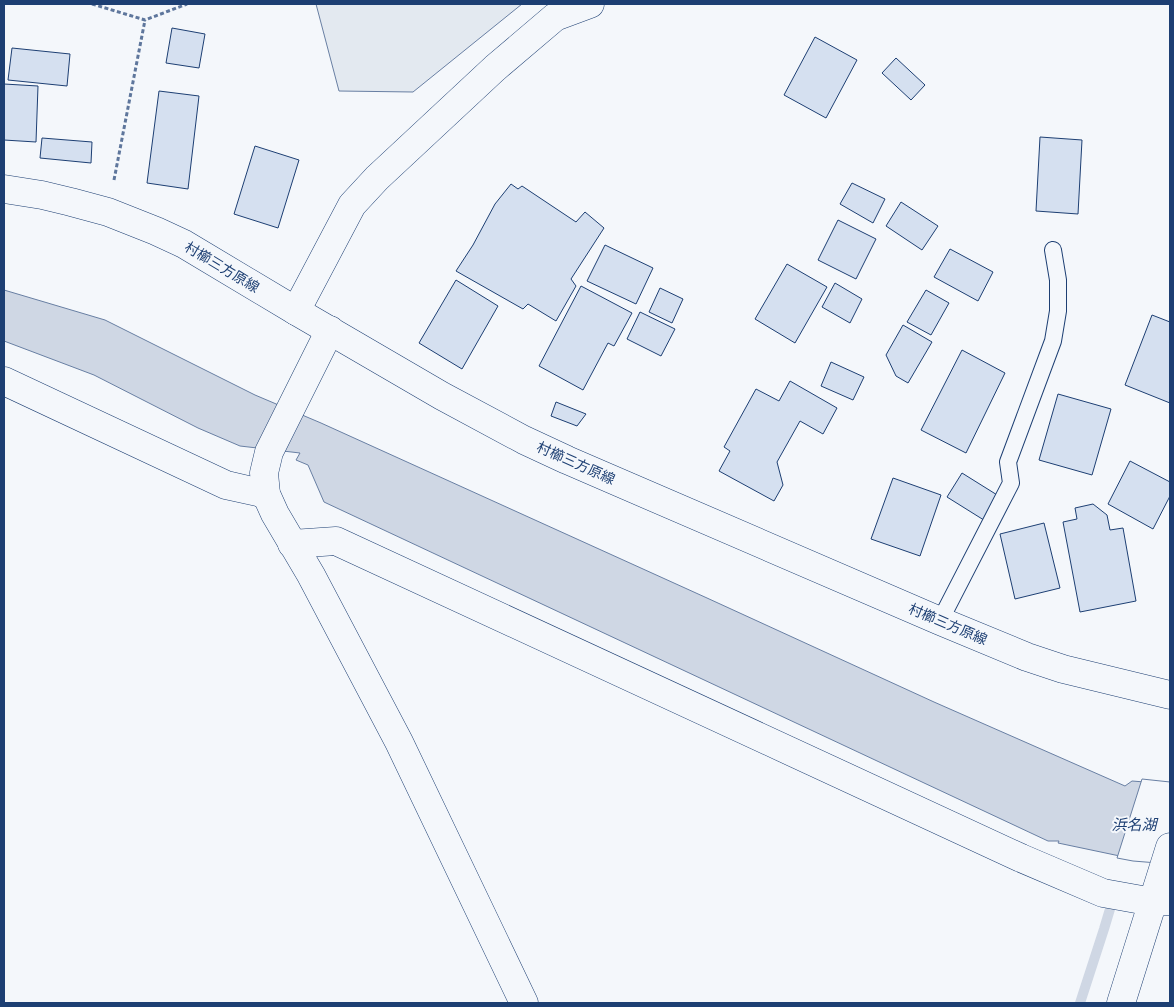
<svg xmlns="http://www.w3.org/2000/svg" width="1174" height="1007" viewBox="0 0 1174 1007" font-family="Ubuntu,'Noto Sans JP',sans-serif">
<rect width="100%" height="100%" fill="#f4f7fb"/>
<path fill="#e3e9f0" stroke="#687fa3" d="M 316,4 L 522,4 L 413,92 L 339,91 Z"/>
<path fill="#cfd7e4" stroke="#687fa3" d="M 4,290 L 105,320 L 255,395 L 321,423 L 707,598 L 934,702 L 1125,786 L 1132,781 L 1170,784 L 1134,859 L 1058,843 L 1059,841 L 1048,841 L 324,502 L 308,465 L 296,460 L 300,453 L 240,446 L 198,428 L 94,375 L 4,341 Z"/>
<path fill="#f4f7fb" stroke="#687fa3" d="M 1142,779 L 1170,782 L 1170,864 L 1133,861 L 1117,858 Z"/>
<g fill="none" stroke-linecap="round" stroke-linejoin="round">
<path stroke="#cfd7e4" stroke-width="10" d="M 1080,1003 L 1104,929 L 1110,909"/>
</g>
<g fill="#d5e0f0" stroke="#1d3f73">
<path d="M 172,28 L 205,34 L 199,68 L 166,63 Z"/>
<path d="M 815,37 L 857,60 L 826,118 L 784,95 Z"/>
<path d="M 12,48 L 70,54 L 67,86 L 8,80 Z"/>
<path d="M 896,58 L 925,85 L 911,100 L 882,73 Z"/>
<path d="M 4,84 L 38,86 L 36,142 L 4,140 Z"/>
<path d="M 159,91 L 199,96 L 188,189 L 147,183 Z"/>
<path d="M 1040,137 L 1082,140 L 1078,214 L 1036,211 Z"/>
<path d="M 42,138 L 92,142 L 91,163 L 40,158 Z"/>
<path d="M 255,146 L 299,160 L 278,228 L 234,214 Z"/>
<path d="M 852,183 L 885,199 L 873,223 L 840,204 Z"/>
<path d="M 511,184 L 518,189 L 522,186 L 576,222 L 585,212 L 604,228 L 571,279 L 576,286 L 556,321 L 528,304 L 523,309 L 456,271 L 473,245 L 495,204 Z"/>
<path d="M 901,202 L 938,226 L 922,250 L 886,226 Z"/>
<path d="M 838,220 L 876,239 L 856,279 L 818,260 Z"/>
<path d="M 605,245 L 653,268 L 636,304 L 587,281 Z"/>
<path d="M 950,249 L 993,272 L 978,301 L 934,277 Z"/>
<path d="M 787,264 L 827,287 L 795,343 L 755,319 Z"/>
<path d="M 456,280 L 498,306 L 462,369 L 419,343 Z"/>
<path d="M 835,283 L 862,299 L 850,323 L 822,307 Z"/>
<path d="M 581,286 L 632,313 L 614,346 L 608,343 L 583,390 L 539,366 Z"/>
<path d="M 660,288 L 683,299 L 672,323 L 649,312 Z"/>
<path d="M 926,290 L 949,303 L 931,335 L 907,322 Z"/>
<path d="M 640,312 L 675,329 L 661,356 L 627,339 Z"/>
<path d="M 1152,315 L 1170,322 L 1170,403 L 1125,385 Z"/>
<path d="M 903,325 L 932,342 L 908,383 L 896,376 L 886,355 Z"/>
<path d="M 962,350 L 1005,373 L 966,453 L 921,430 Z"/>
<path d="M 831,362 L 864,377 L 853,400 L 821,386 Z"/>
<path d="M 790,381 L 837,408 L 823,434 L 800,421 L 777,462 L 783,485 L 774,501 L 719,471 L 730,451 L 724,447 L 756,389 L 779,401 Z"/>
<path d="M 1058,394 L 1111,409 L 1092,475 L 1039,460 Z"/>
<path d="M 556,402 L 586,414 L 577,426 L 551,416 Z"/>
<path d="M 1130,461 L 1170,482 L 1170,496 L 1153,529 L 1108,504 Z"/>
<path d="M 962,473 L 1002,498 L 987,522 L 947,497 Z"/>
<path d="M 893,478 L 941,495 L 920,556 L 871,539 Z"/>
<path d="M 1093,504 L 1107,515 L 1110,530 L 1123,528 L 1136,601 L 1080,612 L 1063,522 L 1077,519 L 1075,508 Z"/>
<path d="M 1044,523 L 1060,588 L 1015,599 L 1000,534 Z"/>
</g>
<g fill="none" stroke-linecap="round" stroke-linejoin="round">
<g stroke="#1d3f73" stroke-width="18">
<path id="lane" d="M 940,621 L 1011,483 L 1008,462 L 1053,341 L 1058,311 L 1058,280 L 1053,250"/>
</g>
<g stroke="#1d3f73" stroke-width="29">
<g id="street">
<path d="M 296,311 L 352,205 L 377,178 L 495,68 L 555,17 L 590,4"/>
<path d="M 4,381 L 226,485 L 266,494"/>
<path d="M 292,544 L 336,541 L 1021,858 L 1103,893 L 1153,902 L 1170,901"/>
</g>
</g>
<g stroke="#1d3f73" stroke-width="29">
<g id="secondary">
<path d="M 4,189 L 42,195 L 71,202 L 108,212 L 156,231 L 184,244 L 296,311 L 442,396 L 524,440 L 567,460 L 940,621 L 1027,657 L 1063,669 L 1170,695"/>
<path d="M 330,330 L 269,452 L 264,473 L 266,494 L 275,514 L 311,575 L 399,742 L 524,1003"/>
<path d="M 1121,1003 L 1170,847"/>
</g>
</g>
<g stroke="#5e769c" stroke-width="3" stroke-dasharray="4 2.5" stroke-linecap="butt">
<path d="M 92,4 L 145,20 L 187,4"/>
<path d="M 114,180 L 145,20"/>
</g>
<use href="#lane" stroke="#f4f7fb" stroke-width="16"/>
<use href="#street" stroke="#f4f7fb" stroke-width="28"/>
<use href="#secondary" stroke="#f4f7fb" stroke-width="28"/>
</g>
<g text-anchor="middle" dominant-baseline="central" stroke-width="4" stroke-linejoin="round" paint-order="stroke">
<g font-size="14" fill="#1d3f73" stroke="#f4f7fb">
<text transform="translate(222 267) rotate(31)">村櫛三方原線</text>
<text transform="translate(576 463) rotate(24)">村櫛三方原線</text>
<text transform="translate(948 624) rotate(23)">村櫛三方原線</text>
</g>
<g font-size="15" font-style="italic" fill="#1d3f73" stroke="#f4f7fb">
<text x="1134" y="824">浜名湖</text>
</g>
</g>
<rect width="1174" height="1007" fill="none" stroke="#1d3f73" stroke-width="10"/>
</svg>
